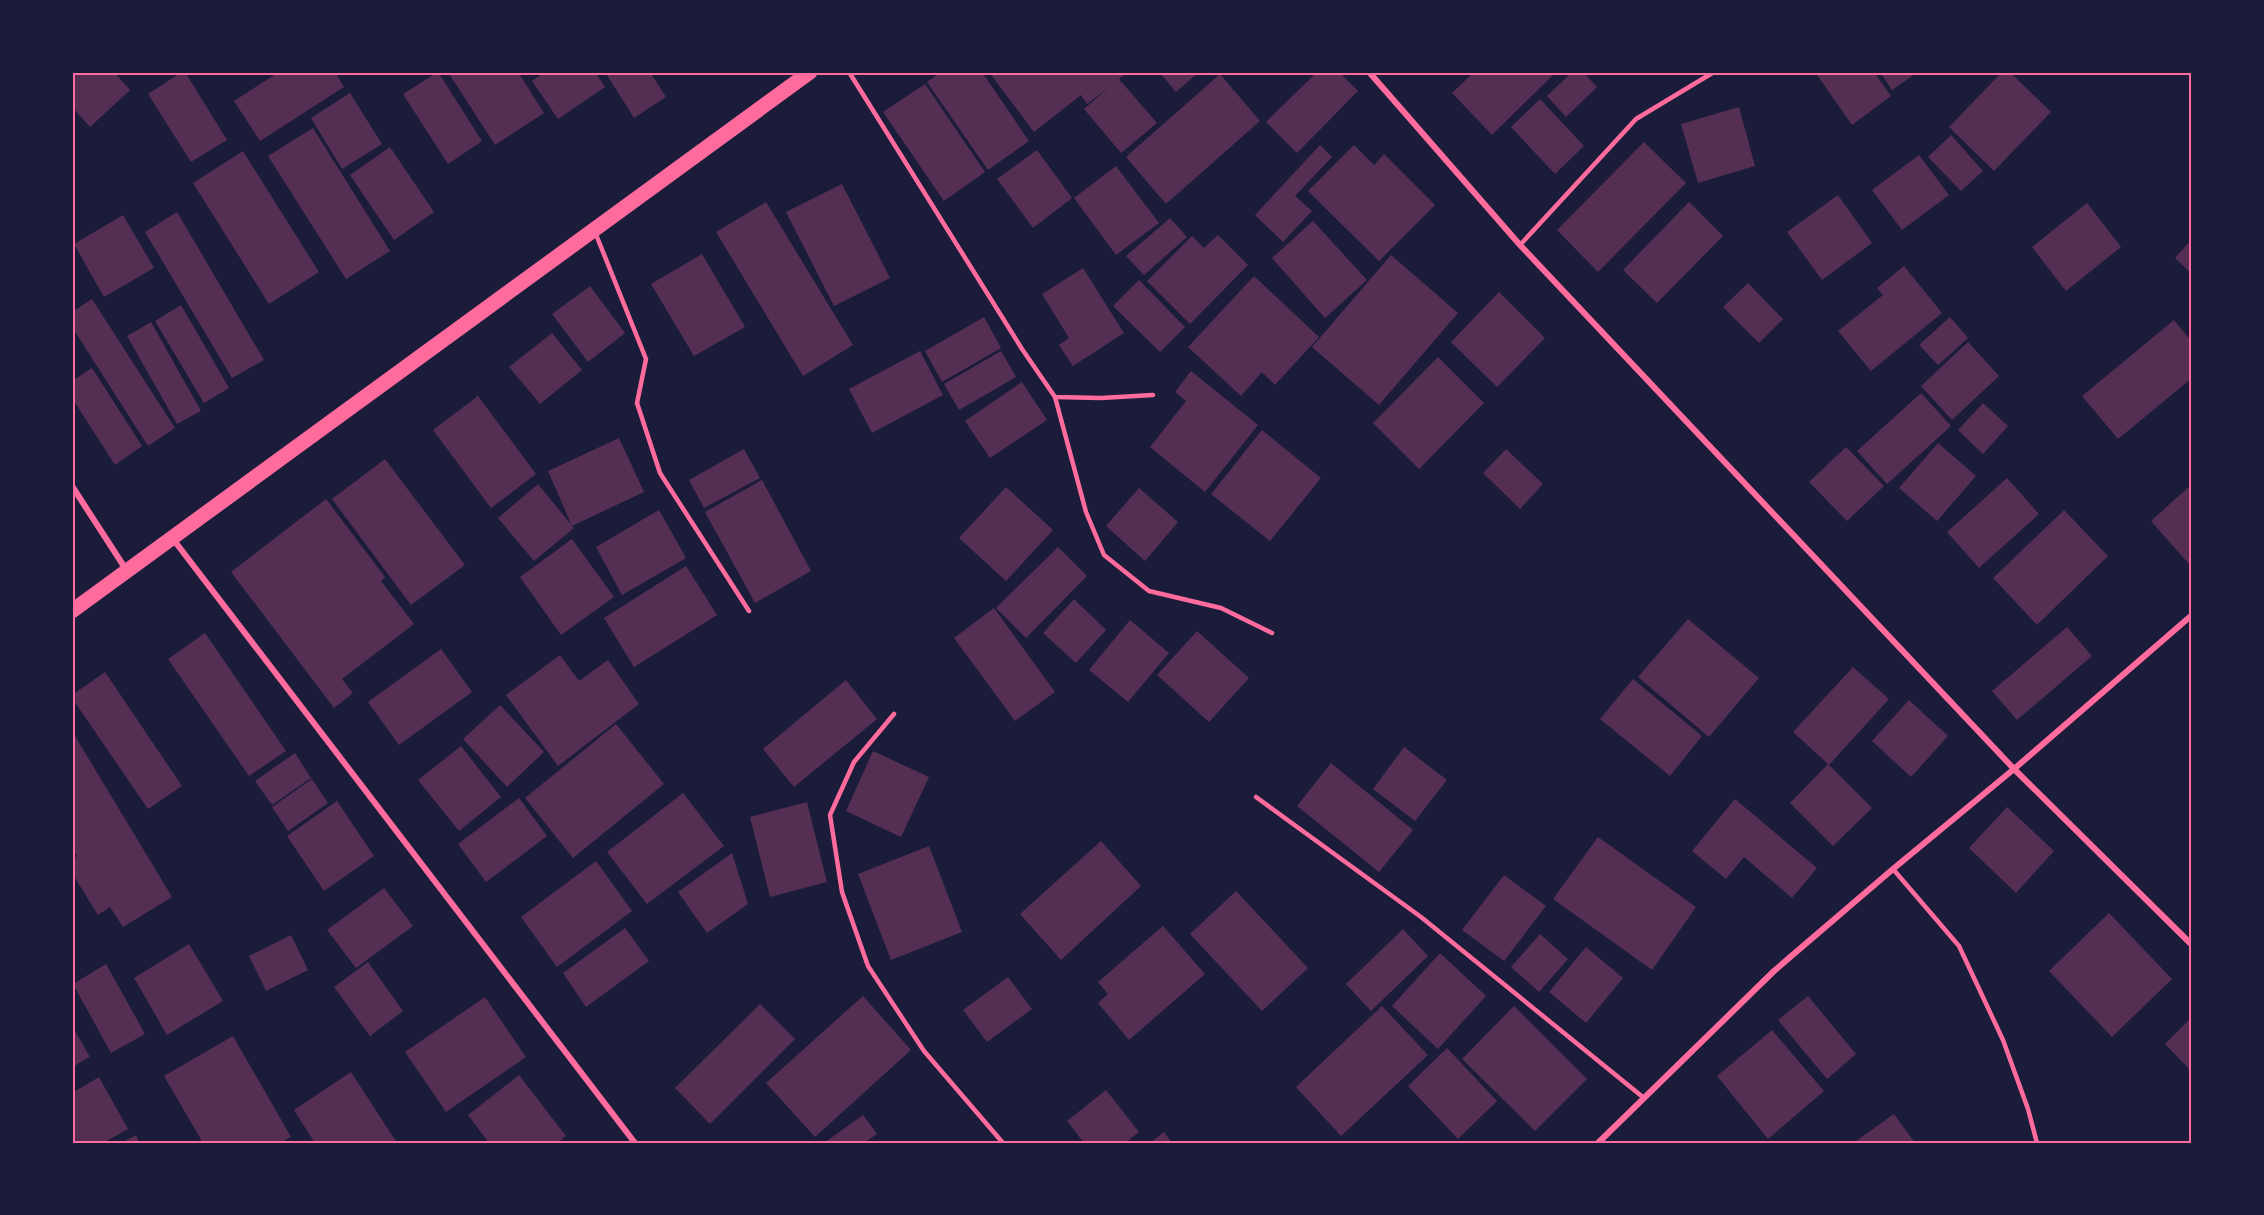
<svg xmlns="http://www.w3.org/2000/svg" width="2264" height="1215" viewBox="0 0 2264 1215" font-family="'Asap Condensed',sans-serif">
<rect width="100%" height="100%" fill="#1b1b3a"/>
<g fill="#542f53">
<path d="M 72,72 L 114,72 L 130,90 L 90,127 L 72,107 Z"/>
<path d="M 182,72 L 185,72 L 227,140 L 191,162 L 148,94 Z"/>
<path d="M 279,72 L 335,72 L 344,87 L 260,141 L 234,101 Z"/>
<path d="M 438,72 L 482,141 L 448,164 L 403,94 Z"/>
<path d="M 448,72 L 518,72 L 544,113 L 495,145 Z"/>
<path d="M 545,72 L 595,72 L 605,87 L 558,119 L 532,81 Z"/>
<path d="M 605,72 L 650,72 L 666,97 L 634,118 Z"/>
<path d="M 941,72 L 982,72 L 1029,141 L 988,170 L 927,82 Z"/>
<path d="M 989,72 L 1128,72 L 1119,79 L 1157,123 L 1121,153 L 1084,109 L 1109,87 L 1087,104 L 1081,95 L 1034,132 Z"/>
<path d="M 1159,72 L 1199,72 L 1176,92 Z"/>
<path d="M 1317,72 L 1339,72 L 1358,91 L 1297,153 L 1266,122 Z"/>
<path d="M 1474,72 L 1556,72 L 1492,135 L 1452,93 Z"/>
<path d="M 1572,72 L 1583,72 L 1597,87 L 1566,117 L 1547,96 Z"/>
<path d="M 1815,72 L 1874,72 L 1891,96 L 1852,125 Z"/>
<path d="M 1880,72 L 1918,72 L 1892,90 Z"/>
<path d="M 2002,72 L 2010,72 L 2051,112 L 1994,171 L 1949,127 Z"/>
<path d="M 1220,74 L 1260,121 L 1166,204 L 1126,157 Z"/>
<path d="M 925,84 L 985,172 L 944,201 L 883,112 Z"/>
<path d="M 350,93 L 382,144 L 342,169 L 311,118 Z"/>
<path d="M 1540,99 L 1584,146 L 1555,174 L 1511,127 Z"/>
<path d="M 1739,107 L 1755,166 L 1698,183 L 1681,124 Z"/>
<path d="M 313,128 L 390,251 L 346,279 L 268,156 Z"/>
<path d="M 1951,135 L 1983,171 L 1961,191 L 1928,157 Z"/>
<path d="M 1644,142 L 1686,183 L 1598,272 L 1557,230 Z"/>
<path d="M 1320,145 L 1332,157 L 1295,196 L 1312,211 L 1283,242 L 1255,215 Z"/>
<path d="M 1354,145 L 1374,165 L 1384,154 L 1435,205 L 1379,261 L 1308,191 Z"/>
<path d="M 390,147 L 434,212 L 394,240 L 350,175 Z"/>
<path d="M 1037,150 L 1072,198 L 1033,228 L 997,179 Z"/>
<path d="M 243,151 L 319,272 L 269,304 L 193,183 Z"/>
<path d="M 1919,155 L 1949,195 L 1902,230 L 1872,190 Z"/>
<path d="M 1116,166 L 1159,223 L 1116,255 L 1074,198 Z"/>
<path d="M 842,184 L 890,278 L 834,306 L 786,212 Z"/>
<path d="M 1838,195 L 1872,243 L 1822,280 L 1787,232 Z"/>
<path d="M 766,202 L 853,345 L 803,376 L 716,232 Z"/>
<path d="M 1689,202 L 1723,236 L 1657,303 L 1623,270 Z"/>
<path d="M 2087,203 L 2121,247 L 2066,291 L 2032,247 Z"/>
<path d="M 177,212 L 264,360 L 232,378 L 145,232 Z"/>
<path d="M 123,215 L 154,268 L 104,297 L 74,244 Z"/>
<path d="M 1170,218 L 1187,237 L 1144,275 L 1126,256 Z"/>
<path d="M 1313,221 L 1367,280 L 1325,318 L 1272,258 Z"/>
<path d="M 1218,235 L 1248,265 L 1190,324 L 1147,281 L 1192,236 L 1204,248 Z"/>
<path d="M 2192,239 L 2192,274 L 2175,258 Z"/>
<path d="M 702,254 L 745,327 L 694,356 L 651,284 Z"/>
<path d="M 1391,255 L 1458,313 L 1379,405 L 1312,347 Z"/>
<path d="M 1904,266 L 1942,313 L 1871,371 L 1838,331 L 1883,295 L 1877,288 Z"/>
<path d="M 1083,268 L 1124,333 L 1073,366 L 1059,345 L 1069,338 L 1042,294 Z"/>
<path d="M 1254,276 L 1319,337 L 1275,385 L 1262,372 L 1241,396 L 1188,347 Z"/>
<path d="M 1139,280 L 1185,327 L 1160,352 L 1113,306 Z"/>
<path d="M 1748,283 L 1783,319 L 1759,343 L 1723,307 Z"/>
<path d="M 590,286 L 625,333 L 588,362 L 552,314 Z"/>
<path d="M 1499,292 L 1545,338 L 1497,387 L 1451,342 Z"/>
<path d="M 92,299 L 175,428 L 148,446 L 72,327 L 72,312 Z"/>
<path d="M 181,305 L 229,388 L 204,403 L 155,321 Z"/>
<path d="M 984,317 L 1001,348 L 942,382 L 925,351 Z"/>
<path d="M 1950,317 L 1968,338 L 1938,365 L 1919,345 Z"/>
<path d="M 2174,320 L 2192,342 L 2192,378 L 2118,439 L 2082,396 Z"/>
<path d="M 151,322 L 201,411 L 177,424 L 127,336 Z"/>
<path d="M 552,333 L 582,370 L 540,404 L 509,367 Z"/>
<path d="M 1968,342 L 1999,376 L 1952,420 L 1921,386 Z"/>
<path d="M 920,351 L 943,395 L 872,433 L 849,389 Z"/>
<path d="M 1001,351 L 1016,377 L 959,410 L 944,384 Z"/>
<path d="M 1438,357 L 1484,403 L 1419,469 L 1373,423 Z"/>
<path d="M 92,368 L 142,446 L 115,465 L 72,398 L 72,381 Z"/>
<path d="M 1191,371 L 1258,425 L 1205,492 L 1150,447 L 1186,401 L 1175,392 Z"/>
<path d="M 1022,382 L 1047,420 L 990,458 L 965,421 Z"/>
<path d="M 1921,393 L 1951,426 L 1887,484 L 1857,451 Z"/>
<path d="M 478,396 L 536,474 L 491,508 L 433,430 Z"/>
<path d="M 1983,403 L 2008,426 L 1983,454 L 1958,430 Z"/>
<path d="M 1262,430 L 1321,478 L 1270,541 L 1211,494 Z"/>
<path d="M 619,438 L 644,492 L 572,526 L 548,471 Z"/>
<path d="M 1938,443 L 1976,476 L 1937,521 L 1899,488 Z"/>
<path d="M 1846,447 L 1884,486 L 1847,521 L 1809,482 Z"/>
<path d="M 744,449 L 760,478 L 704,508 L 689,480 Z"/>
<path d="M 1506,449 L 1543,484 L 1520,509 L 1483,473 Z"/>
<path d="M 385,459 L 465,565 L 411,605 L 332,499 Z"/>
<path d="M 2007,478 L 2039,514 L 1979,568 L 1947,532 Z"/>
<path d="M 762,480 L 811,571 L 755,603 L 705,512 Z"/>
<path d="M 538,484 L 574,528 L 534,561 L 498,518 Z"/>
<path d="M 2192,484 L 2192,560 L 2188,563 L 2151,521 Z"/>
<path d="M 1006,487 L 1053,530 L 1006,581 L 959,538 Z"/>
<path d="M 1139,488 L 1178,522 L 1145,561 L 1106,526 Z"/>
<path d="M 326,499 L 385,577 L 381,581 L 414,624 L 342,679 L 353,693 L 334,708 L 231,572 Z"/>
<path d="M 659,510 L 686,558 L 622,595 L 596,547 Z"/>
<path d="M 2064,510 L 2108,556 L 2037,625 L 1993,578 Z"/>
<path d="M 572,539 L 614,597 L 561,635 L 520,577 Z"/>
<path d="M 1058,547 L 1087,576 L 1026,638 L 996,608 Z"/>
<path d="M 686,566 L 717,615 L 634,667 L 604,618 Z"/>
<path d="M 1074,599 L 1106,630 L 1076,663 L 1043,633 Z"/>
<path d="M 994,608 L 1055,692 L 1015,721 L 954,638 Z"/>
<path d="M 1688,619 L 1759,678 L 1709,737 L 1638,677 Z"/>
<path d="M 1130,620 L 1169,653 L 1128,702 L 1089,670 Z"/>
<path d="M 2067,627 L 2092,656 L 2017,720 L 1992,691 Z"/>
<path d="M 1197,631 L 1249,678 L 1209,722 L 1157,675 Z"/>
<path d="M 205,633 L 286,751 L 249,776 L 168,659 Z"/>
<path d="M 441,649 L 472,692 L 399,745 L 368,702 Z"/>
<path d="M 560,655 L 579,681 L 608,660 L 639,704 L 558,766 L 506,695 Z"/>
<path d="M 1853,667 L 1889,699 L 1829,765 L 1872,808 L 1833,846 L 1790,803 L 1828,764 L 1793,732 Z"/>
<path d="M 105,672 L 182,786 L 148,809 L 72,698 L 72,695 Z"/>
<path d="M 1633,679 L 1702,736 L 1670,776 L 1600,719 Z"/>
<path d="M 846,680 L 877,719 L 794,787 L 763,749 Z"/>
<path d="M 1909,700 L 1948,736 L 1911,777 L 1872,741 Z"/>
<path d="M 500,705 L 544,752 L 507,787 L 463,739 Z"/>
<path d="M 616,724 L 664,784 L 573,858 L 525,798 Z"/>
<path d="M 72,731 L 172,897 L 123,927 L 110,907 L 98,915 L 72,873 L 72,859 L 77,856 L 72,848 Z"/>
<path d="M 461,746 L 501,797 L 459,831 L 418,780 Z"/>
<path d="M 1404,747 L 1447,780 L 1415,821 L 1373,789 Z"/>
<path d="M 873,751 L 929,777 L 901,837 L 846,811 Z"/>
<path d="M 295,753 L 311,778 L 272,805 L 255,781 Z"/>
<path d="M 1331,763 L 1413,830 L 1379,872 L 1297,806 Z"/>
<path d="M 312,779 L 328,803 L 288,831 L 272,807 Z"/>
<path d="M 683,793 L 724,846 L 647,904 L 607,852 Z"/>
<path d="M 519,798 L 547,836 L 486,882 L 458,844 Z"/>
<path d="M 1735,799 L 1817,868 L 1792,898 L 1744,857 L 1726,879 L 1692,851 Z"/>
<path d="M 337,801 L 374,856 L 324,891 L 287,836 Z"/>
<path d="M 807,802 L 827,882 L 770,897 L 750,817 Z"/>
<path d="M 2007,807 L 2054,851 L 2016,893 L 1969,848 Z"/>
<path d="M 1598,837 L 1696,907 L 1652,970 L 1553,899 Z"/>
<path d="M 1101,841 L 1141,886 L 1061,960 L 1020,914 Z"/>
<path d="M 929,846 L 962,932 L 891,960 L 858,874 Z"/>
<path d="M 732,853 L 748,904 L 707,933 L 678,892 Z"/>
<path d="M 596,861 L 632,911 L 557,967 L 521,917 Z"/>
<path d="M 1504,875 L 1546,906 L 1504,961 L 1462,930 Z"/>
<path d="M 384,888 L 413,926 L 356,968 L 327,930 Z"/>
<path d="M 1236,891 L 1308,968 L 1262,1011 L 1190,934 Z"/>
<path d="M 2109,913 L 2172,979 L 2112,1037 L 2049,971 Z"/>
<path d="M 1163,926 L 1205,974 L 1129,1040 L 1098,1003 L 1108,994 L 1098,982 Z"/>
<path d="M 625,928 L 649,961 L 586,1007 L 563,973 Z"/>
<path d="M 1403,929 L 1428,956 L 1371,1011 L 1346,984 Z"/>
<path d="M 1540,934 L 1568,959 L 1539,992 L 1511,967 Z"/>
<path d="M 291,935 L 308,970 L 266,991 L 249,956 Z"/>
<path d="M 189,944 L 223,1001 L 167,1035 L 134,978 Z"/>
<path d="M 1586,947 L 1623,978 L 1586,1023 L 1549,992 Z"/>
<path d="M 1440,953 L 1486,996 L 1438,1049 L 1392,1006 Z"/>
<path d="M 368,962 L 403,1011 L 370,1036 L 334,987 Z"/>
<path d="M 106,964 L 145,1034 L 111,1053 L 73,984 Z"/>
<path d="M 1008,977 L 1032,1009 L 987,1042 L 963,1010 Z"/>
<path d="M 863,996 L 911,1050 L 815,1137 L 766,1083 Z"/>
<path d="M 1808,996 L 1856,1054 L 1827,1079 L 1778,1020 Z"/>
<path d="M 485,997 L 526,1057 L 446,1112 L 405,1052 Z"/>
<path d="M 760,1004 L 795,1039 L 710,1124 L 675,1088 Z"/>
<path d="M 1382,1006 L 1428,1055 L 1341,1136 L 1296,1087 Z"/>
<path d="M 1514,1006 L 1587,1079 L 1535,1131 L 1462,1059 Z"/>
<path d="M 2192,1017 L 2192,1072 L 2165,1044 Z"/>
<path d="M 72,1026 L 90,1057 L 72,1067 Z"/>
<path d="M 1772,1030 L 1824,1091 L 1768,1139 L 1717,1076 Z"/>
<path d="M 233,1036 L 291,1137 L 280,1143 L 203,1143 L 164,1076 Z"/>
<path d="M 1447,1048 L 1497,1101 L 1458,1139 L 1408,1086 Z"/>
<path d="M 351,1072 L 397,1143 L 315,1143 L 294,1110 Z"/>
<path d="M 519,1075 L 566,1136 L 557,1143 L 489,1143 L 468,1115 Z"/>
<path d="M 99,1077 L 128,1129 L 103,1143 L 73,1143 L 72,1093 Z"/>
<path d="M 1106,1090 L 1139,1132 L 1125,1143 L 1084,1143 L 1067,1121 Z"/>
<path d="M 1894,1114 L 1915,1143 L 1857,1143 L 1856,1141 Z"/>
<path d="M 863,1115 L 877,1134 L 864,1143 L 824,1143 Z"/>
<path d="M 1164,1132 L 1172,1143 L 1150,1143 Z"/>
<path d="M 136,1135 L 140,1143 L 121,1143 Z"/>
</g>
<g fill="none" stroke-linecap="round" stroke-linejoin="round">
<g stroke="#ff6b9d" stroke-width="4.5">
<path d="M 849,72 L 1022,349 L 1055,397 L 1101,398 L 1153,395"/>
<path d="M 595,232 L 646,359 L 637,403 L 660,473 L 749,611"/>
<path d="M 1520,245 L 1636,119 L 1714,72"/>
<path d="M 1055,397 L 1086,512 L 1104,555 L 1149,591 L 1221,608 L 1272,633"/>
<path d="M 894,714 L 854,762 L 830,815 L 842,892 L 868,966 L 924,1051 L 1003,1143"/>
<path d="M 1256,797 L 1421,917 L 1644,1098"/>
<path d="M 1893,869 L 1959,946 L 2003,1040 L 2028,1109 L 2037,1143"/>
</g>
<g stroke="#ff6b9d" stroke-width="6">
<path d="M 1369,72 L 1520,245 L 2014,769 L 2192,945"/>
<path d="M 72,486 L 127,571"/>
<path d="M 173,539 L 635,1143"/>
<path d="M 1598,1143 L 1774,971 L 1893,869 L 2014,769 L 2192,615"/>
</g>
<path stroke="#ff6b9d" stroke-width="15" d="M 72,611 L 810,72"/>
</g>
<rect width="2264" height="1215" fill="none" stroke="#1b1b3a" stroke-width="147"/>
<rect x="74" y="74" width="2116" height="1068" fill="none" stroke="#ff6b9d" stroke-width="2"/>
</svg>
